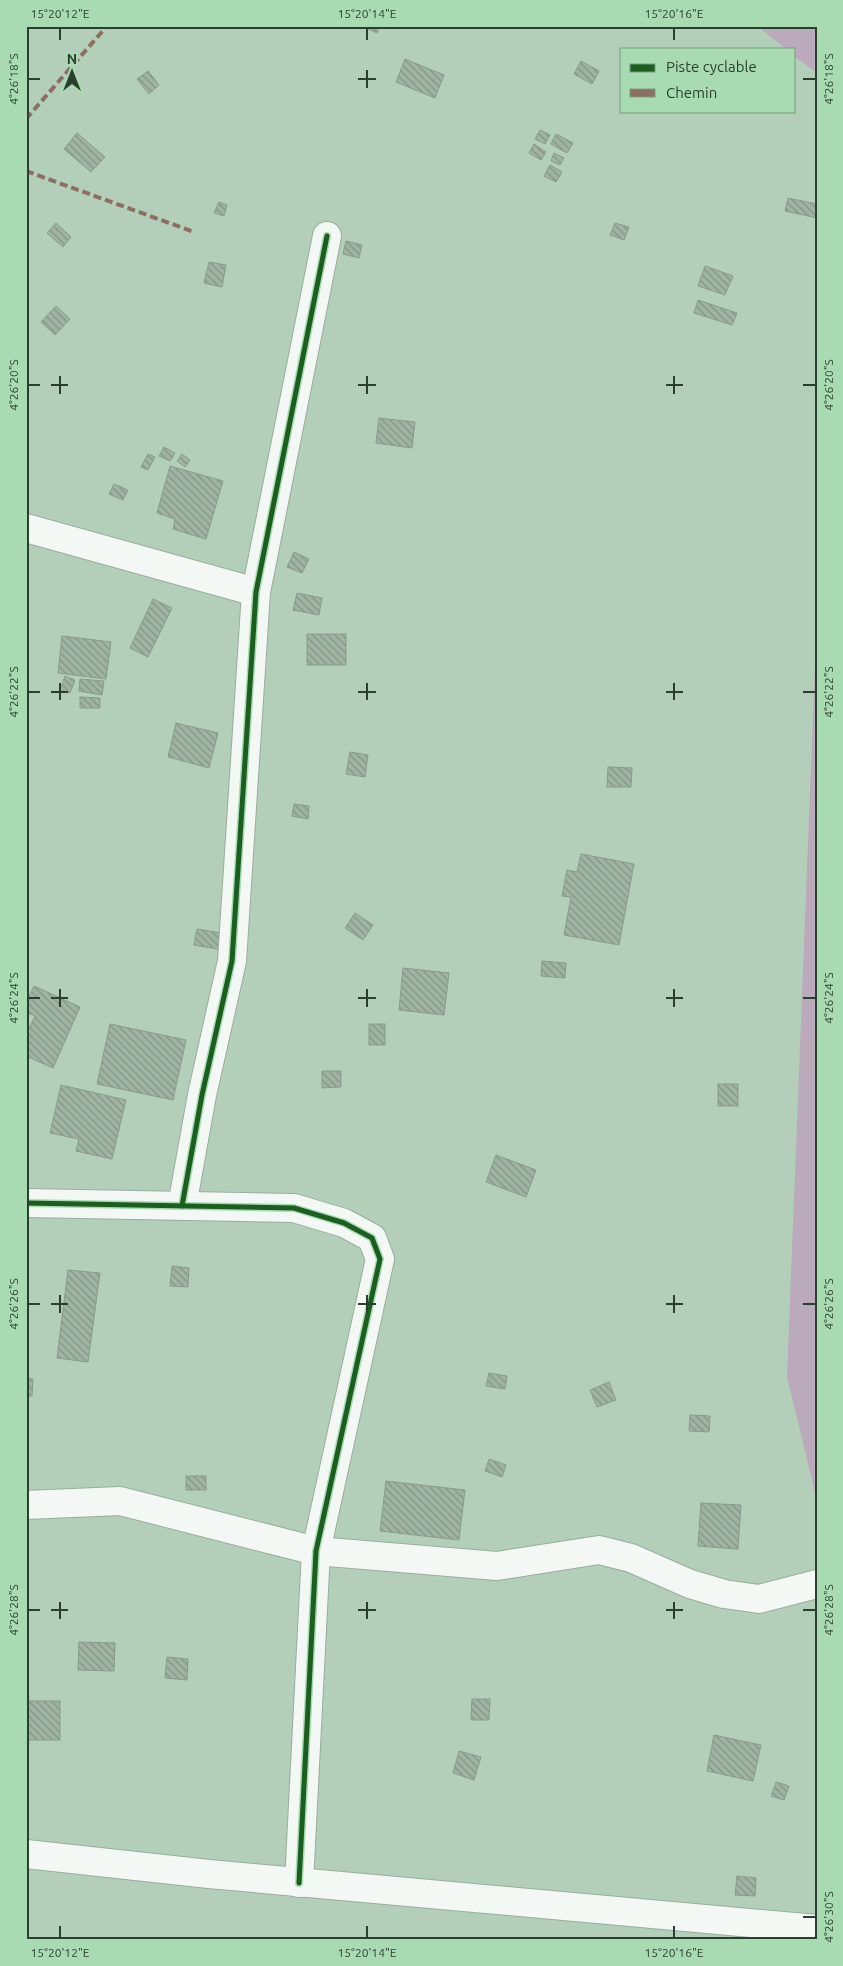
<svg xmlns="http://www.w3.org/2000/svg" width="843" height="1966" viewBox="0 0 843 1966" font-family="Ubuntu,sans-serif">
<defs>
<pattern id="building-back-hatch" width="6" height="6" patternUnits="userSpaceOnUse" patternTransform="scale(1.25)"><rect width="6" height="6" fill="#9fb4a3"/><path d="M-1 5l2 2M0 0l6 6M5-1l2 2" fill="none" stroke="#829485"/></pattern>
</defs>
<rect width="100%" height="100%" fill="#b4cfb9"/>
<g fill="#bab">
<path d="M 757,26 L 817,26 L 817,73 L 794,56 L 794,49 L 786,49 Z"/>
<path d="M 817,613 L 817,1501 L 787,1377 Z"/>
</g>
<g fill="url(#building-back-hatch)" stroke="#879c8b">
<path d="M 362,26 L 380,26 L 377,33 Z"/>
<path d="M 405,59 L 444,75 L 435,98 L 396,82 Z"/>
<path d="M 581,61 L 599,71 L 592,84 L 574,74 Z"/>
<path d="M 148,71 L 159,85 L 149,94 L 137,79 Z"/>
<path d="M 540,130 L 550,135 L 545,144 L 535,139 Z"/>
<path d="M 77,133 L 105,157 L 91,172 L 64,149 Z"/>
<path d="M 556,134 L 573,143 L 567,153 L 551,144 Z"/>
<path d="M 534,144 L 546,152 L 541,160 L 529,153 Z"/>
<path d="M 554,153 L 564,158 L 560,165 L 551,161 Z"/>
<path d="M 550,165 L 562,172 L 556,182 L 544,176 Z"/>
<path d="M 788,198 L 817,204 L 817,218 L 785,211 Z"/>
<path d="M 219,202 L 227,205 L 224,216 L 214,213 Z"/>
<path d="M 56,223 L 71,237 L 63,247 L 47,233 Z"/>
<path d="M 615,223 L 629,227 L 624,240 L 610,235 Z"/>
<path d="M 346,241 L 362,245 L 359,258 L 343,254 Z"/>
<path d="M 209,262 L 226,265 L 222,287 L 204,283 Z"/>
<path d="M 705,266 L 733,276 L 725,295 L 698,286 Z"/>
<path d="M 698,300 L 737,313 L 732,325 L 694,313 Z"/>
<path d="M 56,306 L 70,319 L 55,335 L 41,322 Z"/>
<path d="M 379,418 L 415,422 L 412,448 L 376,443 Z"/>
<path d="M 164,447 L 175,453 L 170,461 L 159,456 Z"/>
<path d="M 148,454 L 155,457 L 148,470 L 141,467 Z"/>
<path d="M 182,454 L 190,460 L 185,467 L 177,461 Z"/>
<path d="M 170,466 L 223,481 L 206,539 L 173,529 L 175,519 L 157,513 Z"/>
<path d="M 114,484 L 128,490 L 123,500 L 109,494 Z"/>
<path d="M 294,552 L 309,559 L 302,573 L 287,567 Z"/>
<path d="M 297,593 L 322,598 L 319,615 L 293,610 Z"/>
<path d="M 153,599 L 172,608 L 148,657 L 130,648 Z"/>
<rect x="307" y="634" width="39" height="31"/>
<path d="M 62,636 L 111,642 L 106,679 L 58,673 Z"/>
<path d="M 65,676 L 75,680 L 70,693 L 60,690 Z"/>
<path d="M 80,679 L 104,681 L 102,695 L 79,691 Z"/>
<path d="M 80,697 L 100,698 L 100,708 L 80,708 Z"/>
<path d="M 176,723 L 218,733 L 209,768 L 168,757 Z"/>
<path d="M 350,752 L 368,755 L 365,777 L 346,774 Z"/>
<path d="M 608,767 L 632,768 L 631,787 L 607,787 Z"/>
<path d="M 294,804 L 309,806 L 308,819 L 292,816 Z"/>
<path d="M 581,854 L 634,864 L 619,945 L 564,935 L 571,897 L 562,896 L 567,870 L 577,872 Z"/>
<path d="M 355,913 L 373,925 L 363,940 L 345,928 Z"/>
<path d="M 197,929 L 227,934 L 224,950 L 194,945 Z"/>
<path d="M 542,961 L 566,963 L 565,978 L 541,976 Z"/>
<path d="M 403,968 L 449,973 L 444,1015 L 399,1010 Z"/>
<path d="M 34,986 L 80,1007 L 53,1068 L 26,1056 L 26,1035 L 35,1016 L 26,1012 L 26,1003 Z"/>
<path d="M 110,1024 L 186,1040 L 173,1100 L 97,1084 Z"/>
<rect x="369" y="1024" width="16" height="21"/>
<path d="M 322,1071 L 341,1071 L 341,1087 L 322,1088 Z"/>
<rect x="718" y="1084" width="20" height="22"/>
<path d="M 61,1085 L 126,1100 L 112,1159 L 76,1151 L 79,1139 L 50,1133 Z"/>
<path d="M 496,1155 L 536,1170 L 526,1197 L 486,1182 Z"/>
<path d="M 172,1266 L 189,1268 L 188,1287 L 170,1286 Z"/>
<path d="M 68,1270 L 100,1273 L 88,1362 L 57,1358 Z"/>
<path d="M 489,1373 L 507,1376 L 505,1389 L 486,1386 Z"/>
<path d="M 26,1378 L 33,1379 L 32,1396 L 26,1396 Z"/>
<path d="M 609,1382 L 616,1400 L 597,1407 L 590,1390 Z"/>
<path d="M 690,1415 L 710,1416 L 709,1432 L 689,1431 Z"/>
<path d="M 489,1459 L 506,1465 L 502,1477 L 485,1471 Z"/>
<rect x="186" y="1476" width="20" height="14"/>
<path d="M 386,1481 L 465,1490 L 459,1540 L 380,1531 Z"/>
<path d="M 701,1503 L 741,1505 L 738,1549 L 698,1546 Z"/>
<path d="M 79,1642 L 115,1643 L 114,1671 L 78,1670 Z"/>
<path d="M 167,1657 L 188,1659 L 187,1680 L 165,1678 Z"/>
<path d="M 472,1699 L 490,1699 L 489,1720 L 471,1720 Z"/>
<rect x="26" y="1701" width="34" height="39"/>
<path d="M 714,1735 L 761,1745 L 753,1781 L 707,1771 Z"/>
<path d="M 459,1751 L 481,1757 L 474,1780 L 453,1773 Z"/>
<path d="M 776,1782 L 789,1786 L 784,1800 L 771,1796 Z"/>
<path d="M 737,1876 L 756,1878 L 755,1896 L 735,1895 Z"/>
</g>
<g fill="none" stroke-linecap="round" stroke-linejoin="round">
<g stroke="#98ad9c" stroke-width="30">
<g id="minor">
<path d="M 26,528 L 256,592"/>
<path d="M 26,1203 L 294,1208 L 344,1223 L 372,1238 L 380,1259 L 316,1551 L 299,1883"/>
<path d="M 182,1206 L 202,1095 L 232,961 L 256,592 L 327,236"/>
<path d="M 26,1505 L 120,1501 L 316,1551 L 497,1566 L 599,1550 L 631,1558 L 690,1584 L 724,1594 L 759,1599 L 817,1584"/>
<path d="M 26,1854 L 209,1874 L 817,1929"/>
</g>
</g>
<use href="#minor" stroke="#f4f8f4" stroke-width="28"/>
<g stroke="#8d6e63" stroke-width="4" stroke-dasharray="8 4" stroke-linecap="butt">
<path d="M 26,119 L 107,26"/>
<path d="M 26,171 L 194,232"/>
</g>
<g stroke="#a8dbb2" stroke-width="8">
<g id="cycleway">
<path d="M 26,1203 L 294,1208 L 344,1223 L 372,1238 L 380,1259 L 316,1551 L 299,1883"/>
<path d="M 182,1206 L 202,1095 L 232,961 L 256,592 L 327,236"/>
</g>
</g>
<use href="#cycleway" stroke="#1b5e20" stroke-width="5"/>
</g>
<path fill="none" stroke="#2a3f2e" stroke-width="2" d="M 60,28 L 60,40M 367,28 L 367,40M 674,28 L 674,40M 367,70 L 367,88M 28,79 L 40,79M 358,79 L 376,79M 803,79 L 816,79M 60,376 L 60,394M 367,376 L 367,394M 674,376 L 674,394M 28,385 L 40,385M 51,385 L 68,385M 358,385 L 376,385M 666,385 L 683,385M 803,385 L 816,385M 60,683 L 60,700M 367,683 L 367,700M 674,683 L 674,700M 28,692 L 40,692M 51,692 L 68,692M 358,692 L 376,692M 666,692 L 683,692M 803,692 L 816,692M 60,989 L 60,1007M 367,989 L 367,1007M 674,989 L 674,1007M 28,998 L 40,998M 51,998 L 68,998M 358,998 L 376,998M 666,998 L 683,998M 803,998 L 816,998M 60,1295 L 60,1313M 367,1295 L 367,1313M 674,1295 L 674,1313M 28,1304 L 40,1304M 51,1304 L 68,1304M 358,1304 L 376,1304M 666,1304 L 683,1304M 803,1304 L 816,1304M 60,1602 L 60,1619M 367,1602 L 367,1619M 674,1602 L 674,1619M 28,1610 L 40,1610M 51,1610 L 68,1610M 358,1610 L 376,1610M 666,1610 L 683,1610M 803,1610 L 816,1610M 803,1917 L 816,1917M 60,1926 L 60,1938M 367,1926 L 367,1938M 674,1926 L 674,1938"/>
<rect width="843" height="1966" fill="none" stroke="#a8dbb2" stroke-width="55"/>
<rect x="620" y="48" width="175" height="65" fill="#a8dbb2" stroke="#769d7d"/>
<rect x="630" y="64" width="25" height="8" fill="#1b5e20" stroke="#769d7d"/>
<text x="666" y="72" font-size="15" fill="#2a3f2e">Piste cyclable</text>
<rect x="630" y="89" width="25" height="8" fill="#8d6e63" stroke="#769d7d"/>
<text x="666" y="98" font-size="15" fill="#2a3f2e">Chemin</text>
<g transform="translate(72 72)" stroke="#a8dbb2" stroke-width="4" paint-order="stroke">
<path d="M0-4L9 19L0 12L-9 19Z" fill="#2a3f2e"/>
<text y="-8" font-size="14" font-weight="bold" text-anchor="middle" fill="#2a3f2e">N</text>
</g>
<rect x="28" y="28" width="788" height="1910" fill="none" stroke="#2a3f2e" stroke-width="2"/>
<g font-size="12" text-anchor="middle" fill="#2a3f2e">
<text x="60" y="18">15°20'12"E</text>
<text x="367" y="18">15°20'14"E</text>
<text x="674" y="18">15°20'16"E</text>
<text transform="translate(14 79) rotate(-90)" y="4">4°26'18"S</text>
<text transform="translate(829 79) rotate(-90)" y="4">4°26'18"S</text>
<text transform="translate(14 385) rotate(-90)" y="4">4°26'20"S</text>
<text transform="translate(829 385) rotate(-90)" y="4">4°26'20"S</text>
<text transform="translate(14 692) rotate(-90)" y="4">4°26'22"S</text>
<text transform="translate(829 692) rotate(-90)" y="4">4°26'22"S</text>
<text transform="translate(14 998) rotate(-90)" y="4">4°26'24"S</text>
<text transform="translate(829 998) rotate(-90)" y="4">4°26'24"S</text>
<text transform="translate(14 1304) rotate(-90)" y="4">4°26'26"S</text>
<text transform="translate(829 1304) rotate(-90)" y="4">4°26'26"S</text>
<text transform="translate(14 1610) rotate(-90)" y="4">4°26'28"S</text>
<text transform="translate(829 1610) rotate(-90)" y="4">4°26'28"S</text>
<text transform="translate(829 1917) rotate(-90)" y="4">4°26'30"S</text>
<text x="60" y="1957">15°20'12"E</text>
<text x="367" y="1957">15°20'14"E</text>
<text x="674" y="1957">15°20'16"E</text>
</g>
</svg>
